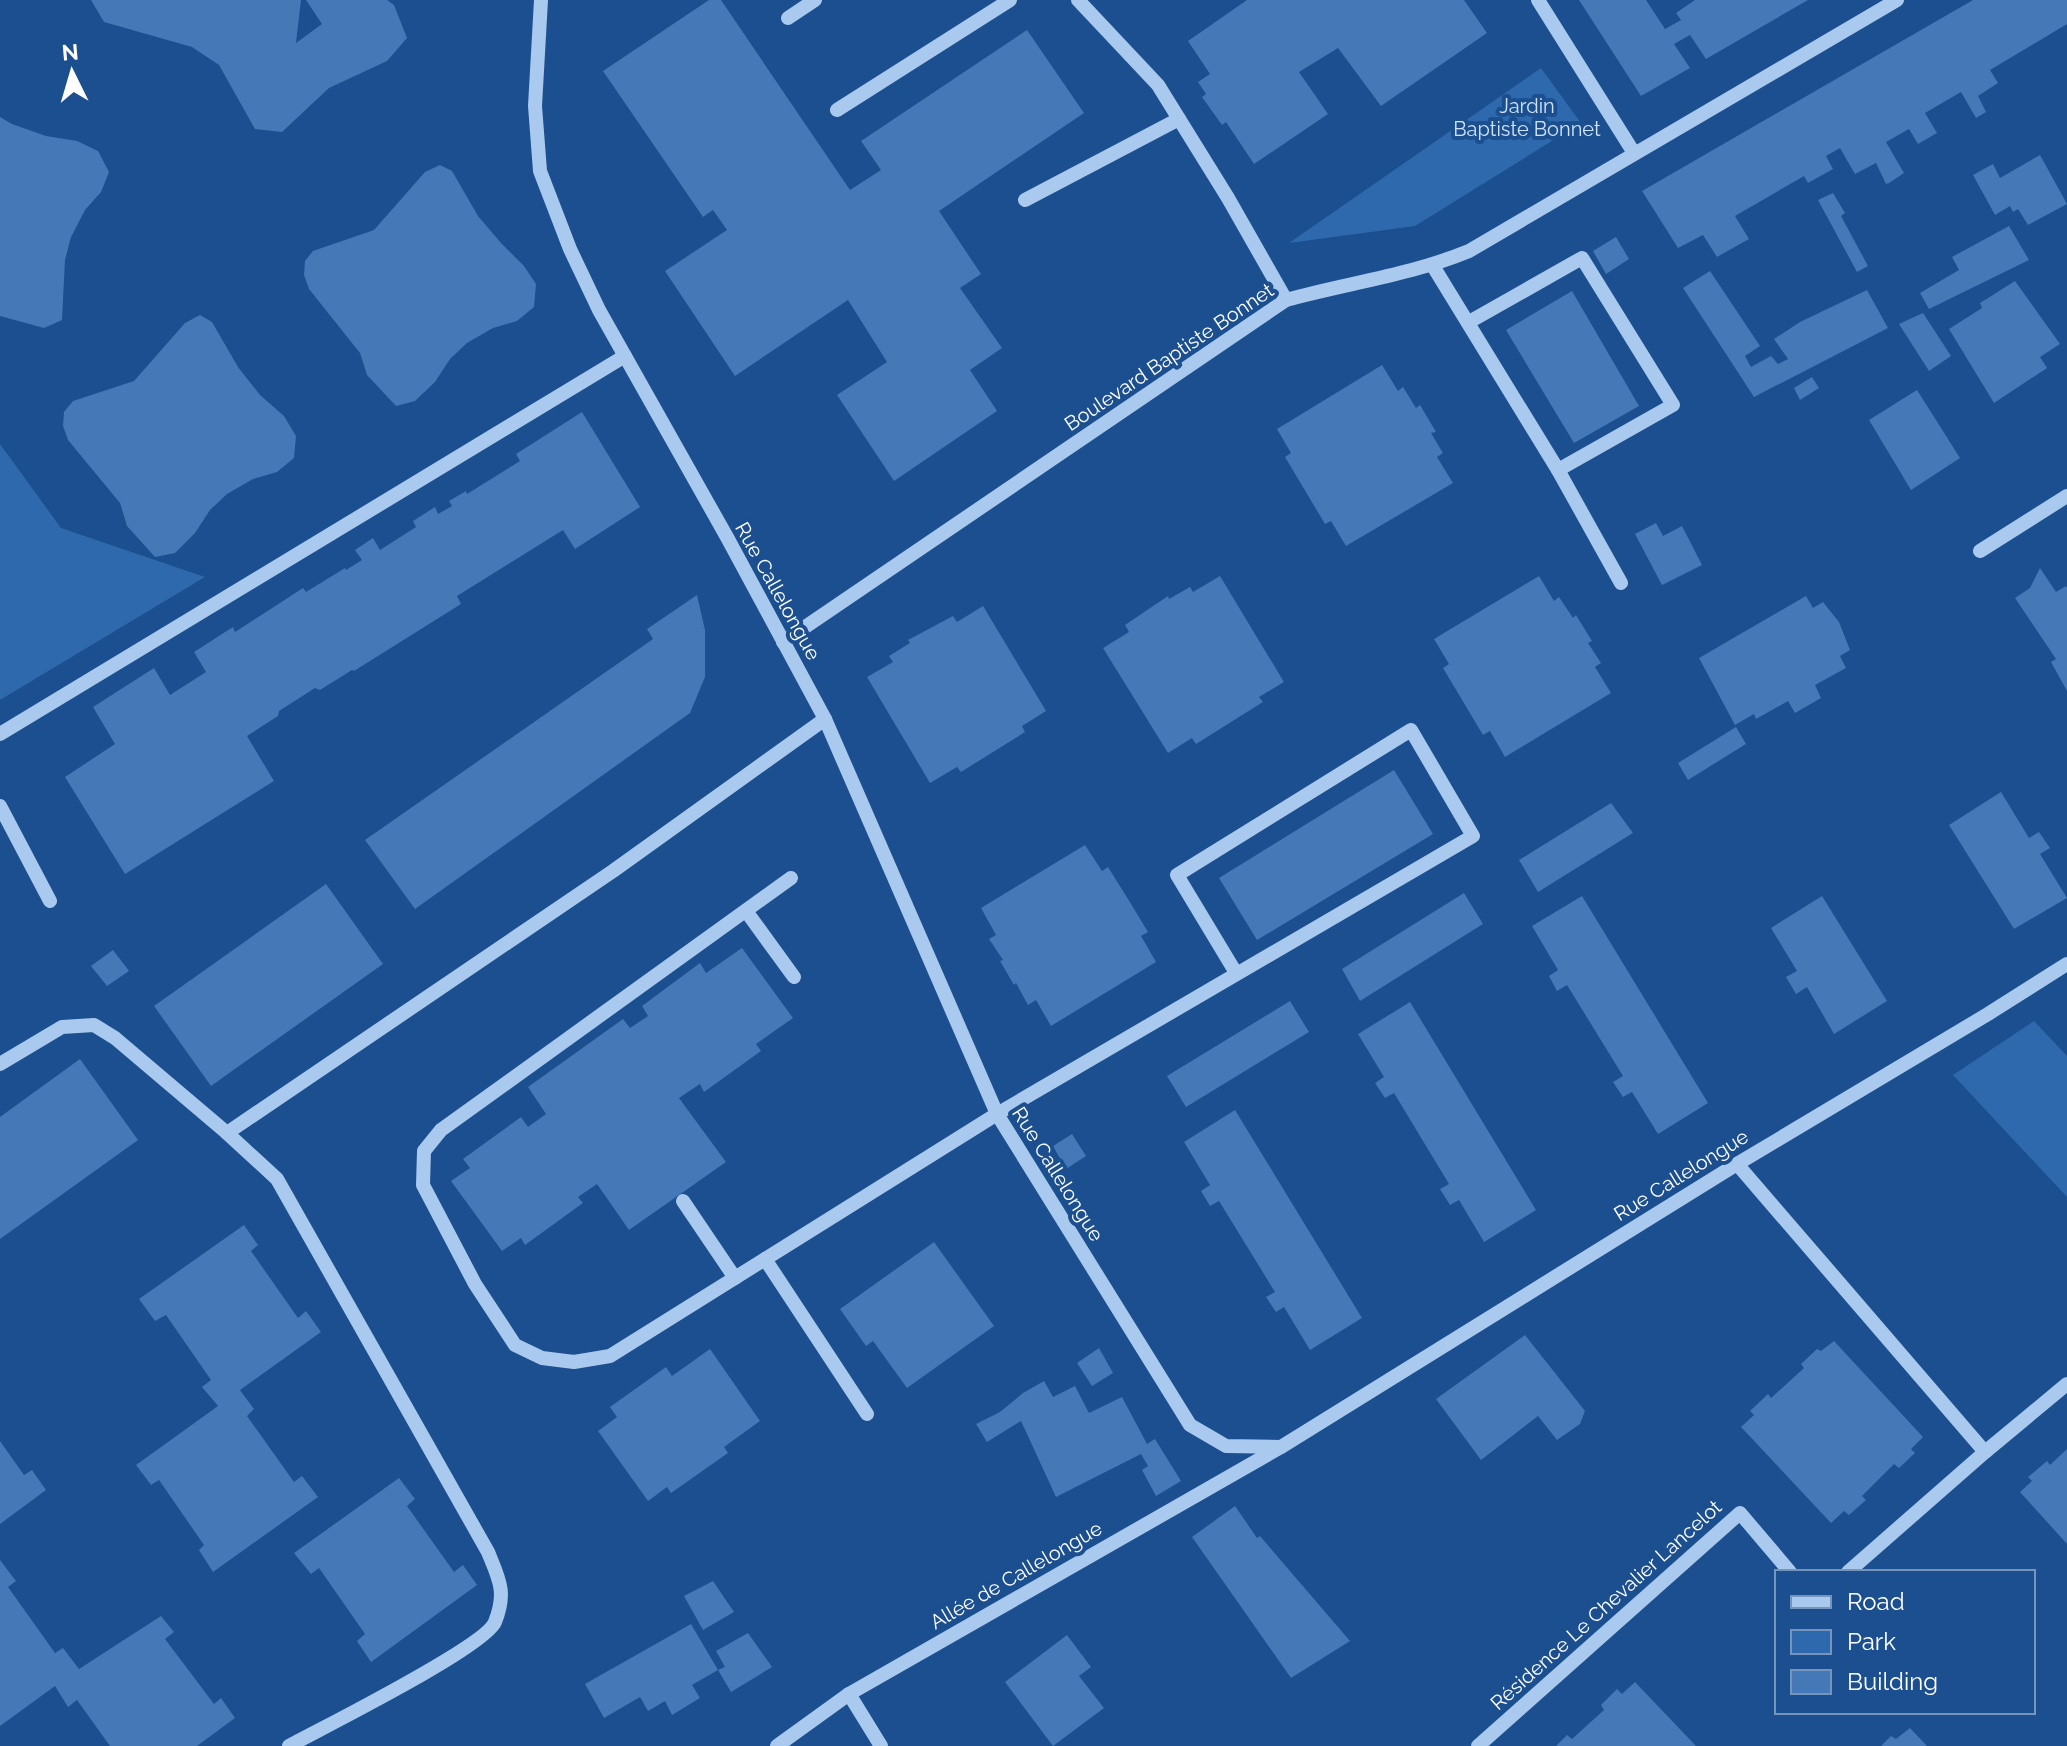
<svg xmlns="http://www.w3.org/2000/svg" width="2067" height="1746" viewBox="0 0 2067 1746" font-family="Raleway,sans-serif">
<rect width="100%" height="100%" fill="#1b4f8f"/>
<g fill="#2e69ad">
<path d="M 1541,68 L 1581,123 L 1415,226 L 1289,243 Z"/>
<path d="M 0,444 L 61,528 L 205,577 L 0,700 Z"/>
<path d="M 2034,1021 L 2067,1056 L 2067,1197 L 1953,1075 Z"/>
</g>
<g fill="#4478b7">
<path d="M 91,0 L 301,0 L 296,43 L 322,24 L 306,0 L 387,0 L 394,5 L 407,38 L 387,61 L 329,88 L 282,132 L 255,129 L 219,65 L 192,47 L 104,22 Z"/>
<path d="M 709,0 L 721,0 L 850,190 L 881,170 L 861,141 L 1027,30 L 1084,113 L 939,211 L 981,274 L 960,288 L 1002,348 L 970,370 L 997,411 L 894,481 L 837,395 L 887,362 L 848,300 L 735,376 L 665,271 L 727,230 L 713,210 L 703,217 L 603,71 Z"/>
<path d="M 1247,0 L 1464,0 L 1487,33 L 1381,106 L 1338,48 L 1299,72 L 1328,114 L 1254,164 L 1226,122 L 1222,125 L 1202,97 L 1206,94 L 1198,82 L 1210,74 L 1188,41 Z"/>
<path d="M 1579,0 L 1646,0 L 1665,29 L 1681,20 L 1676,13 L 1695,0 L 1808,0 L 1706,59 L 1690,35 L 1674,44 L 1690,68 L 1641,96 Z"/>
<path d="M 1973,0 L 2067,0 L 2067,24 L 1990,70 L 1998,83 L 1978,96 L 1986,112 L 1976,118 L 1961,92 L 1925,113 L 1937,133 L 1918,144 L 1909,129 L 1886,142 L 1904,173 L 1889,183 L 1886,184 L 1876,163 L 1855,174 L 1840,148 L 1826,156 L 1833,169 L 1808,183 L 1804,176 L 1735,216 L 1749,239 L 1717,257 L 1703,235 L 1678,248 L 1642,191 Z"/>
<path d="M 0,117 L 12,124 L 46,136 L 77,141 L 98,151 L 109,172 L 101,192 L 85,210 L 71,237 L 65,260 L 62,320 L 44,328 L 0,316 Z"/>
<path d="M 2040,155 L 2067,204 L 2028,225 L 2018,209 L 2013,212 L 2010,206 L 1995,215 L 1973,175 L 1993,164 L 2000,178 Z"/>
<path d="M 440,165 L 452,171 L 478,216 L 501,243 L 524,266 L 536,284 L 534,307 L 517,321 L 493,328 L 467,343 L 450,359 L 435,382 L 415,401 L 396,406 L 367,375 L 360,353 L 309,289 L 304,275 L 305,261 L 313,251 L 374,230 L 425,172 Z"/>
<path d="M 1833,193 L 1845,213 L 1841,216 L 1868,266 L 1857,272 L 1818,200 Z"/>
<path d="M 2009,226 L 2029,260 L 1929,309 L 1920,293 L 1959,270 L 1952,257 Z"/>
<path d="M 1616,237 L 1629,259 L 1606,274 L 1593,251 Z"/>
<path d="M 1710,271 L 1760,346 L 1745,356 L 1751,367 L 1771,356 L 1778,364 L 1788,359 L 1774,339 L 1800,322 L 1867,290 L 1888,328 L 1754,397 L 1683,288 Z"/>
<path d="M 2015,281 L 2060,344 L 2040,357 L 2047,368 L 1994,403 L 1949,329 L 1982,308 L 1980,303 Z"/>
<path d="M 1572,291 L 1639,406 L 1574,443 L 1506,330 Z"/>
<path d="M 1923,313 L 1951,356 L 1929,371 L 1899,324 Z"/>
<path d="M 200,315 L 212,322 L 238,367 L 260,395 L 284,416 L 296,436 L 294,458 L 277,472 L 253,479 L 227,494 L 210,510 L 195,533 L 175,553 L 155,557 L 127,526 L 120,503 L 68,440 L 63,426 L 64,412 L 73,401 L 134,381 L 185,323 Z"/>
<path d="M 1382,365 L 1398,391 L 1403,387 L 1416,408 L 1420,405 L 1436,432 L 1431,433 L 1443,453 L 1437,457 L 1453,483 L 1346,546 L 1331,521 L 1325,524 L 1285,457 L 1291,453 L 1277,429 Z"/>
<path d="M 1812,377 L 1819,388 L 1800,400 L 1794,388 Z"/>
<path d="M 1917,390 L 1960,458 L 1911,490 L 1869,420 Z"/>
<path d="M 582,412 L 640,507 L 575,549 L 563,530 L 457,596 L 461,604 L 354,671 L 352,670 L 320,690 L 315,688 L 279,711 L 278,716 L 247,736 L 274,781 L 125,874 L 65,777 L 115,744 L 93,707 L 154,668 L 170,695 L 206,672 L 194,652 L 233,627 L 235,632 L 303,588 L 306,592 L 345,568 L 346,570 L 362,560 L 355,550 L 373,538 L 380,550 L 416,527 L 413,521 L 435,507 L 438,514 L 452,506 L 449,501 L 466,491 L 467,494 L 520,461 L 516,454 Z"/>
<path d="M 1656,523 L 1663,536 L 1682,526 L 1702,565 L 1662,585 L 1635,534 Z"/>
<path d="M 2040,568 L 2056,592 L 2066,586 L 2067,588 L 2067,691 L 2051,662 L 2056,659 L 2015,598 L 2030,588 Z"/>
<path d="M 1220,576 L 1284,682 L 1259,697 L 1263,702 L 1196,744 L 1192,738 L 1168,753 L 1103,648 L 1129,632 L 1125,625 L 1168,596 L 1169,599 L 1190,587 L 1193,592 Z"/>
<path d="M 1539,576 L 1554,601 L 1559,597 L 1573,618 L 1576,615 L 1592,641 L 1588,643 L 1601,663 L 1595,667 L 1611,693 L 1505,757 L 1490,731 L 1483,735 L 1443,668 L 1449,664 L 1434,639 Z"/>
<path d="M 697,595 L 705,630 L 705,677 L 690,713 L 415,909 L 365,840 L 653,639 L 647,629 Z"/>
<path d="M 1806,596 L 1813,608 L 1823,602 L 1839,622 L 1850,650 L 1840,656 L 1846,668 L 1815,685 L 1821,698 L 1795,713 L 1788,701 L 1756,719 L 1754,714 L 1735,725 L 1699,658 Z"/>
<path d="M 983,606 L 1046,711 L 1022,726 L 1025,732 L 961,772 L 957,767 L 930,783 L 867,677 L 893,662 L 889,656 L 910,643 L 908,640 L 953,616 L 957,622 Z"/>
<path d="M 1736,727 L 1746,744 L 1688,780 L 1678,763 Z"/>
<path d="M 1394,770 L 1433,834 L 1257,940 L 1219,878 Z"/>
<path d="M 2001,792 L 2029,838 L 2039,832 L 2050,848 L 2040,854 L 2067,898 L 2014,929 L 1949,825 Z"/>
<path d="M 1611,803 L 1633,833 L 1538,892 L 1519,860 Z"/>
<path d="M 1085,845 L 1102,871 L 1108,867 L 1128,899 L 1148,932 L 1141,936 L 1156,962 L 1051,1026 L 1036,1000 L 1028,1005 L 1016,983 L 1014,985 L 1000,961 L 1003,960 L 989,939 L 996,935 L 981,908 Z"/>
<path d="M 326,884 L 383,964 L 211,1086 L 154,1006 Z"/>
<path d="M 1464,893 L 1483,924 L 1360,1001 L 1342,969 Z"/>
<path d="M 1582,896 L 1708,1103 L 1658,1134 L 1632,1092 L 1623,1097 L 1613,1082 L 1623,1076 L 1567,985 L 1557,991 L 1549,976 L 1558,970 L 1532,926 Z"/>
<path d="M 1822,896 L 1887,1001 L 1834,1034 L 1807,987 L 1796,994 L 1786,977 L 1797,971 L 1771,928 Z"/>
<path d="M 742,948 L 793,1018 L 756,1044 L 761,1051 L 704,1092 L 700,1084 L 679,1098 L 726,1162 L 629,1230 L 597,1184 L 578,1197 L 583,1203 L 525,1245 L 521,1238 L 502,1251 L 451,1181 L 470,1168 L 463,1159 L 521,1117 L 528,1127 L 546,1114 L 528,1087 L 623,1019 L 630,1028 L 648,1016 L 642,1006 L 700,963 L 706,973 Z"/>
<path d="M 113,950 L 129,971 L 107,986 L 91,966 Z"/>
<path d="M 1290,1001 L 1309,1032 L 1186,1107 L 1167,1076 Z"/>
<path d="M 1410,1002 L 1536,1210 L 1484,1242 L 1459,1200 L 1450,1205 L 1440,1189 L 1449,1184 L 1394,1093 L 1385,1098 L 1375,1083 L 1384,1077 L 1358,1034 Z"/>
<path d="M 80,1059 L 138,1140 L 0,1239 L 0,1117 Z"/>
<path d="M 1235,1110 L 1362,1318 L 1310,1350 L 1284,1307 L 1276,1312 L 1266,1297 L 1275,1292 L 1219,1201 L 1210,1206 L 1201,1191 L 1210,1185 L 1184,1142 Z"/>
<path d="M 1072,1134 L 1086,1156 L 1066,1169 L 1053,1146 Z"/>
<path d="M 244,1225 L 258,1245 L 251,1251 L 298,1318 L 306,1311 L 321,1332 L 240,1390 L 254,1409 L 247,1416 L 294,1482 L 302,1476 L 318,1497 L 213,1572 L 199,1550 L 204,1545 L 159,1480 L 151,1485 L 136,1465 L 218,1406 L 202,1387 L 211,1380 L 166,1315 L 155,1321 L 139,1299 Z"/>
<path d="M 934,1242 L 994,1326 L 907,1388 L 873,1341 L 866,1346 L 840,1309 Z"/>
<path d="M 1525,1335 L 1585,1411 L 1580,1424 L 1557,1440 L 1538,1416 L 1481,1460 L 1436,1399 Z"/>
<path d="M 1834,1341 L 1923,1437 L 1911,1449 L 1915,1453 L 1899,1468 L 1894,1464 L 1862,1496 L 1866,1500 L 1849,1515 L 1844,1511 L 1831,1523 L 1741,1427 L 1754,1415 L 1750,1411 L 1768,1394 L 1771,1398 L 1804,1368 L 1801,1364 L 1817,1349 L 1821,1351 Z"/>
<path d="M 1099,1348 L 1113,1373 L 1092,1386 L 1077,1363 Z"/>
<path d="M 710,1349 L 760,1421 L 724,1447 L 728,1453 L 671,1493 L 667,1487 L 648,1501 L 598,1431 L 617,1417 L 610,1407 L 666,1367 L 672,1376 Z"/>
<path d="M 1044,1381 L 1053,1397 L 1075,1386 L 1089,1413 L 1122,1397 L 1147,1444 L 1155,1439 L 1181,1481 L 1156,1496 L 1142,1470 L 1148,1466 L 1141,1454 L 1056,1497 L 1021,1421 L 987,1442 L 976,1424 L 1000,1412 L 1023,1393 Z"/>
<path d="M 0,1441 L 24,1475 L 32,1470 L 46,1490 L 0,1524 Z"/>
<path d="M 2067,1449 L 2067,1544 L 2020,1492 L 2032,1481 L 2028,1477 L 2047,1461 L 2050,1465 Z"/>
<path d="M 399,1478 L 415,1499 L 407,1506 L 454,1572 L 463,1565 L 477,1585 L 371,1662 L 357,1641 L 365,1634 L 319,1568 L 311,1574 L 294,1553 Z"/>
<path d="M 1235,1506 L 1257,1538 L 1260,1536 L 1350,1641 L 1291,1678 L 1192,1537 Z"/>
<path d="M 0,1560 L 16,1581 L 8,1587 L 55,1653 L 63,1648 L 79,1669 L 161,1616 L 174,1632 L 165,1639 L 214,1704 L 221,1698 L 235,1718 L 197,1746 L 110,1746 L 77,1700 L 68,1707 L 55,1686 L 0,1726 Z"/>
<path d="M 713,1581 L 734,1612 L 703,1630 L 684,1596 Z"/>
<path d="M 691,1624 L 718,1670 L 725,1667 L 716,1651 L 748,1633 L 772,1667 L 731,1692 L 718,1670 L 692,1685 L 700,1698 L 672,1715 L 665,1701 L 648,1711 L 640,1697 L 604,1718 L 585,1684 Z"/>
<path d="M 1067,1635 L 1091,1667 L 1079,1676 L 1104,1708 L 1053,1746 L 1005,1682 Z"/>
<path d="M 1635,1682 L 1696,1746 L 1556,1746 L 1567,1735 L 1572,1739 L 1604,1710 L 1601,1705 L 1617,1689 L 1622,1694 Z"/>
<path d="M 1910,1728 L 1927,1746 L 1881,1746 L 1891,1736 L 1896,1739 Z"/>
</g>
<g fill="none" stroke-linecap="round" stroke-linejoin="round">
<g stroke="#a9c9ee" stroke-width="14">
<path d="M 541,0 L 535,106 L 540,171 L 570,249 L 599,310 L 728,539 L 825,719 L 997,1114 L 1190,1425 L 1226,1446 L 1281,1447"/>
<path d="M 1078,0 L 1158,85 L 1228,198 L 1286,300"/>
<path d="M 1538,0 L 1634,153"/>
<path d="M 788,18 L 815,0"/>
<path d="M 837,110 L 1010,0"/>
<path d="M 1025,200 L 1179,119"/>
<path d="M 1433,266 L 1558,470 L 1621,583"/>
<path d="M 1469,322 L 1582,258 L 1673,405 L 1558,470"/>
<path d="M 1980,551 L 2067,496"/>
<path d="M 783,642 L 1286,300 C 1347,283 1411,275 1469,251 L 1897,0"/>
<path d="M 0,734 L 625,356"/>
<path d="M 0,806 L 50,901"/>
<path d="M 791,878 L 441,1130 L 424,1151 L 423,1185 L 475,1284 L 515,1345 L 542,1358 L 574,1362 L 610,1356 L 997,1114 L 1473,836 L 1411,730 L 1177,875 L 1236,973"/>
<path d="M 746,911 L 794,977"/>
<path d="M 0,1064 L 62,1027 L 94,1025 L 115,1038 L 227,1133"/>
<path d="M 1737,1164 L 1985,1452"/>
<path d="M 683,1201 L 735,1278"/>
<path d="M 765,1259 L 867,1414"/>
<path d="M 1848,1572 L 1985,1452 L 2067,1384"/>
<path d="M 849,1694 L 881,1746"/>
<path d="M 289,1746 C 322,1728 485,1647 495,1622 C 507,1592 499,1579 488,1552 L 277,1179 L 227,1133 L 613,871 L 825,719"/>
<path d="M 777,1746 L 849,1694 L 1281,1447 L 1737,1164 L 1988,1014 L 2067,964"/>
<path d="M 1478,1746 L 1740,1513 L 1790,1572"/>
</g>
</g>
<g text-anchor="middle" dominant-baseline="central" stroke-width="8" stroke-linejoin="round" paint-order="stroke">
<g font-size="20" fill="#cfe3fa" stroke="#1b4f8f">
<text x="1527" y="106">Jardin<tspan x="1527" dy="23">Baptiste Bonnet</tspan></text>
</g>
<g font-size="20" fill="#fff" stroke="#1b4f8f">
<text transform="translate(1169 357) rotate(-34)">Boulevard Baptiste Bonnet</text>
<text transform="translate(778 591) rotate(61)">Rue Callelongue</text>
<text transform="translate(1058 1174) rotate(58)">Rue Callelongue</text>
<text transform="translate(1681 1175) rotate(-32)">Rue Callelongue</text>
<text transform="translate(1016 1575) rotate(-30)">Allée de Callelongue</text>
<text transform="translate(1606 1605) rotate(-42)">Résidence Le Chevalier Lancelot</text>
</g>
</g>
<rect x="1775" y="1570" width="260" height="144" fill="#1b4f8f" stroke="#7695bc" stroke-width="2"/>
<rect x="1791" y="1596" width="40" height="12" fill="#a9c9ee" stroke="#7695bc" stroke-width="2"/>
<text x="1847" y="1610" font-size="24" fill="#ffffff">Road</text>
<rect x="1791" y="1630" width="40" height="24" fill="#2e69ad" stroke="#7695bc" stroke-width="2"/>
<text x="1847" y="1650" font-size="24" fill="#ffffff">Park</text>
<rect x="1791" y="1670" width="40" height="24" fill="#4478b7" stroke="#7695bc" stroke-width="2"/>
<text x="1847" y="1690" font-size="24" fill="#ffffff">Building</text>
<g transform="translate(72 72) rotate(355)" stroke="#1b4f8f" stroke-width="6" paint-order="stroke">
<path d="M0-6L14 30L0 20L-14 30Z" fill="#ffffff"/>
<text y="-12" font-size="22" font-weight="bold" text-anchor="middle" fill="#ffffff">N</text>
</g>
</svg>
